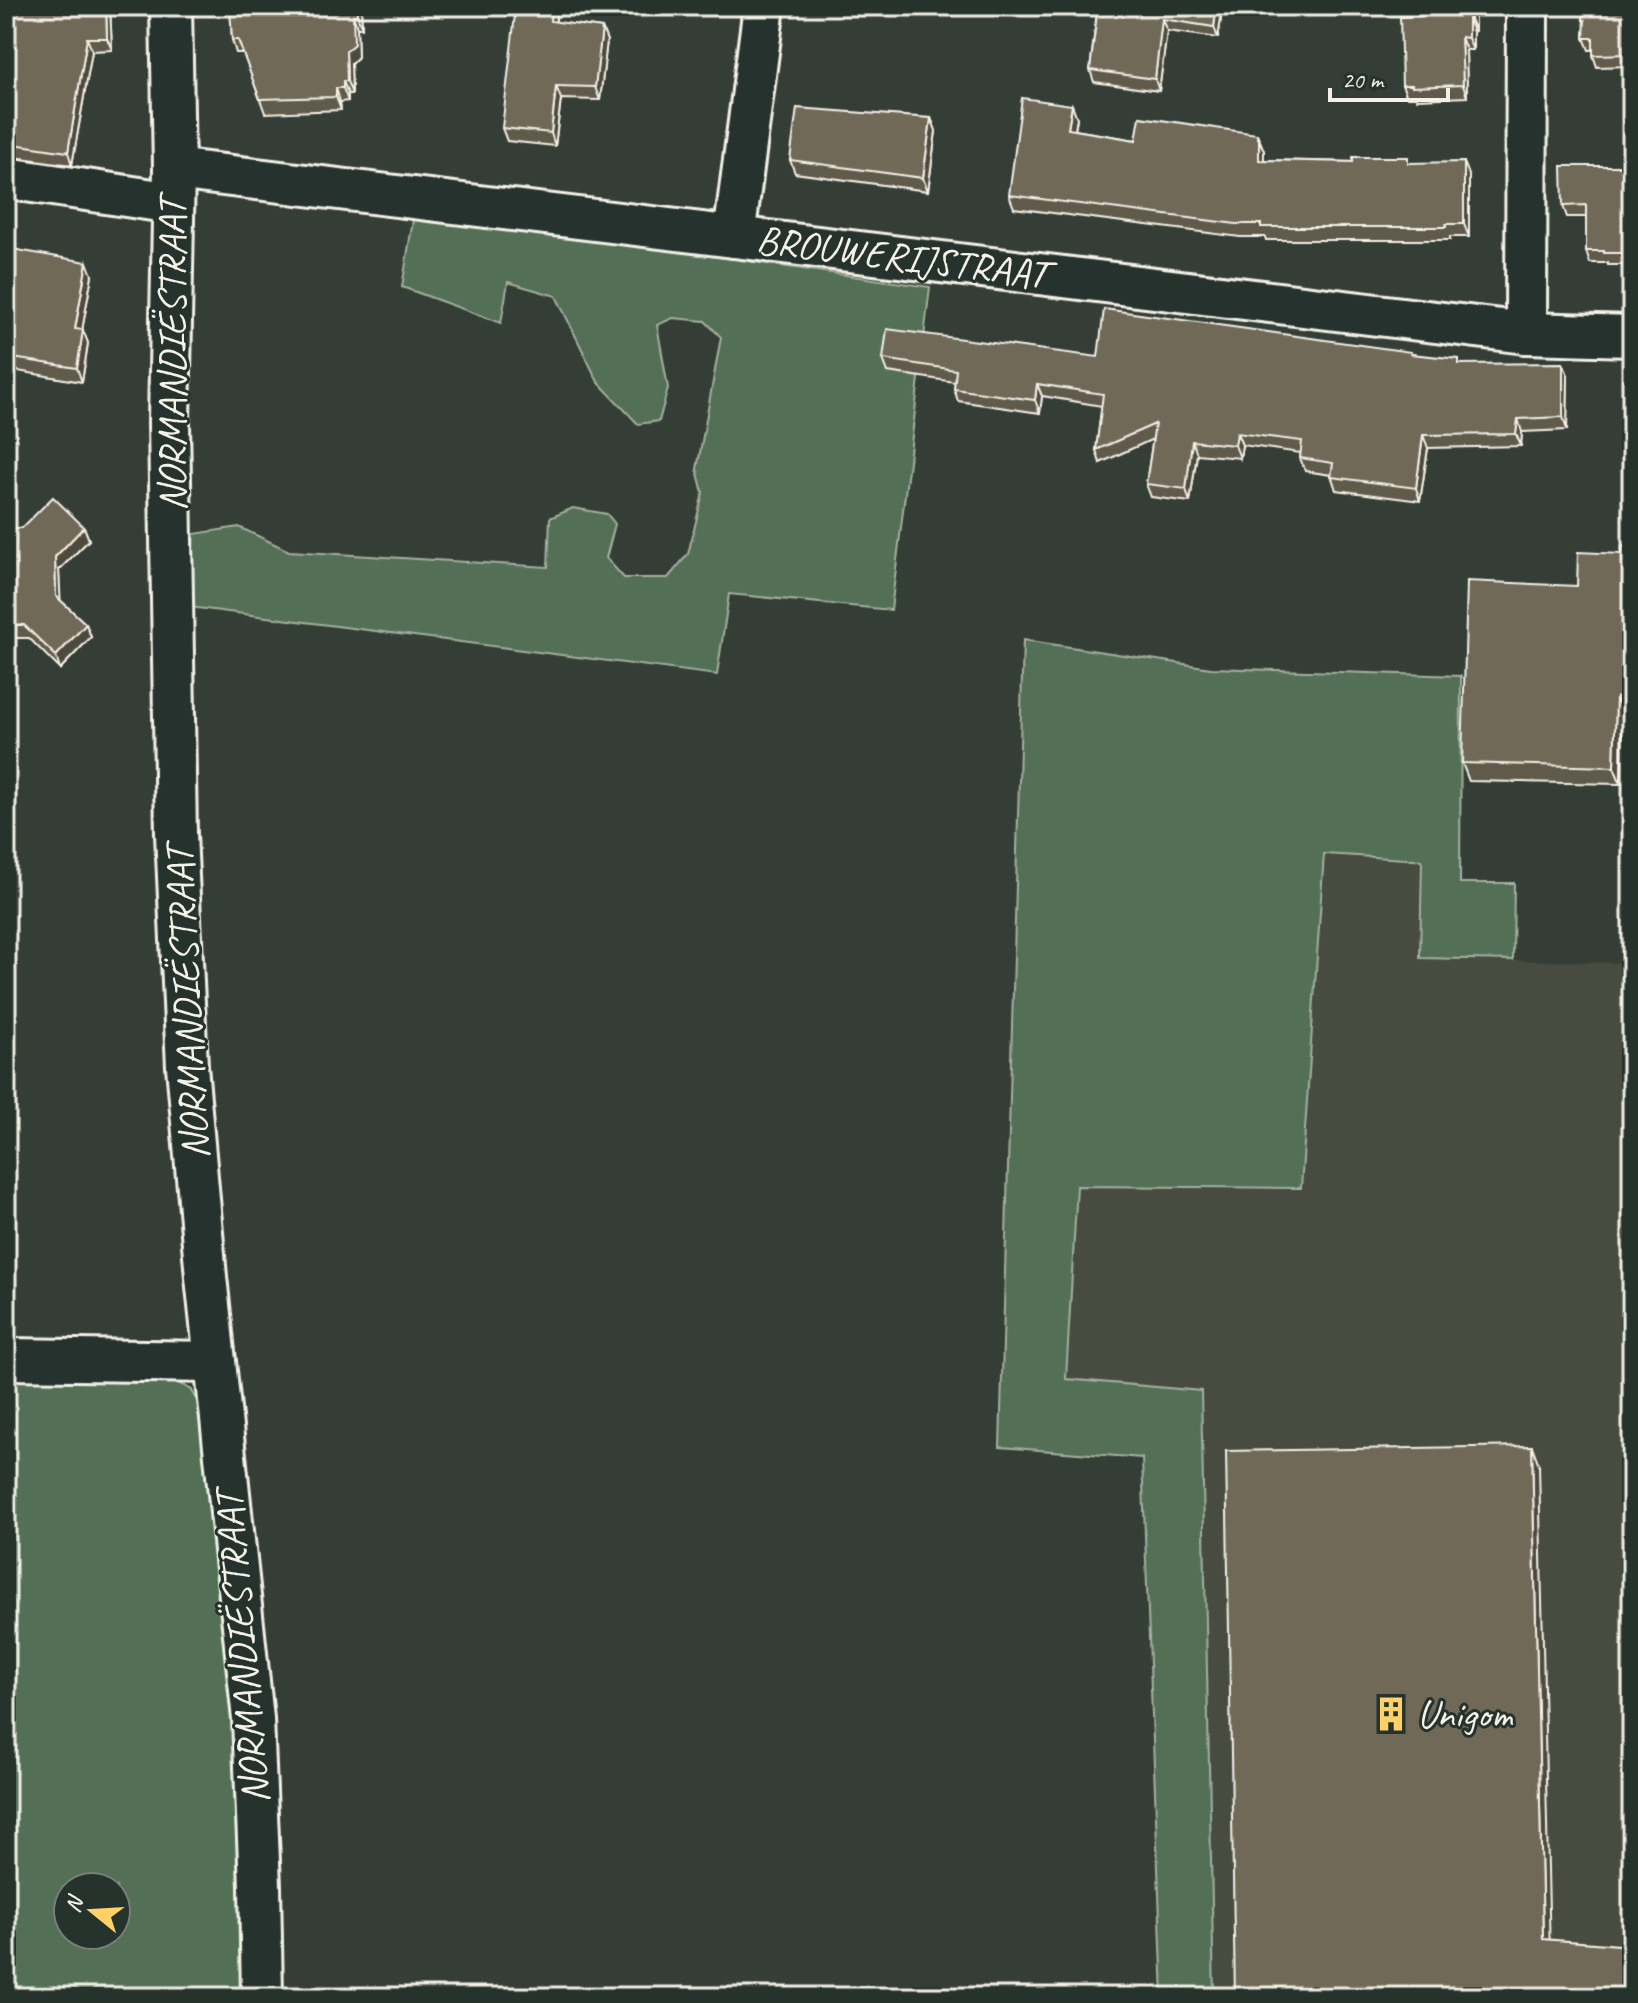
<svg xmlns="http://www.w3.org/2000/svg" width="1638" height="2003" viewBox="0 0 1638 2003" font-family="Caveat,sans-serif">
<rect width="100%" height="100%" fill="#353e36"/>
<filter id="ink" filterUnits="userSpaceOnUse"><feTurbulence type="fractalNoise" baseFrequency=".0125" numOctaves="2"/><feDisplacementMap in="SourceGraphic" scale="16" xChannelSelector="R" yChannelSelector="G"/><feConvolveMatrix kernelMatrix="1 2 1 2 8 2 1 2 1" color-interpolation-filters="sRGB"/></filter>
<g filter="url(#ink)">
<path fill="#474b40" d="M 1323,854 L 1422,860 L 1420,958 L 1632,963 L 1632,1997 L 1214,1997 L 1201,1391 L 1066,1379 L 1077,1185 L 1301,1188 Z"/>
<g fill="#536f56" stroke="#a4b09f" stroke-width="2" fill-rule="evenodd">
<path d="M 414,214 L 930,287 L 891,610 L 729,594 L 717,675 L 189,607 L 194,534 L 239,527 L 289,551 L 548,567 L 550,518 L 573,508 L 607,514 L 615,524 L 606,558 L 624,578 L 668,578 L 688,554 L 703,493 L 697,469 L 721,337 L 705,321 L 673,318 L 657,325 L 668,388 L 659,421 L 638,424 L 598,382 L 556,296 L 508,282 L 501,323 L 402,287 Z"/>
<path d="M 1023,640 L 1211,668 L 1461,676 L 1460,883 L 1514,883 L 1513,960 L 1420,958 L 1422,860 L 1324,854 L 1301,1188 L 1077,1186 L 1066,1379 L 1201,1391 L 1214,1997 L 1163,1997 L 1142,1458 L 1000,1447 Z"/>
<path d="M 6,1375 L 171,1379 L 192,1390 L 204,1418 L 232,1678 L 245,1892 L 243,1997 L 6,1997 ZM 68,1887 L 116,1887 L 116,1935 L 68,1935 Z"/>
</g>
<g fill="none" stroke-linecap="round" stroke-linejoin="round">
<g stroke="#f4f1e8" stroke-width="46">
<g id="minor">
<path d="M 171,6 L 174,169 L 169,422 L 176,834 L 187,1066 L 206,1277 L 253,1719 L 260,1886 L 262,1997"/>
<path d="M 174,169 L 1526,333 L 1632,336"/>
<path d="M 6,178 L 173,203"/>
<path d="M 734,237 L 764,6"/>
<path d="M 1526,333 L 1527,6"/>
<path d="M 6,1359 L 215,1362"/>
</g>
</g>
<use href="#minor" stroke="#26332d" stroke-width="40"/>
</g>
<g fill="#605a4c" stroke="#f4f1e8" stroke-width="2">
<path d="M 6,6 L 110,6 L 112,50 L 92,51 L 72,165 L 6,156 Z"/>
<path d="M 230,6 L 361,6 L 362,28 L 357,28 L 358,57 L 351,64 L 352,94 L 348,94 L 348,101 L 340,102 L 341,110 L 265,113 L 243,53 L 236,53 L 232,40 Z"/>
<path d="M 557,6 L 556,22 L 602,28 L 607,41 L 600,100 L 561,99 L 555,146 L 507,141 L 502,128 Z"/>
<path d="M 1059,6 L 1223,6 L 1218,38 L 1167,31 L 1159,91 L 1094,82 L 1090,70 L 1097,11 Z"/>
<path d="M 1475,6 L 1475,31 L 1473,32 L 1473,50 L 1466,50 L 1467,97 L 1417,99 L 1416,97 L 1407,97 L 1402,85 Z"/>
<path d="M 1632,6 L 1632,66 L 1597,67 L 1593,55 L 1593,50 L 1589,50 L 1584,38 L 1585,25 L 1583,20 Z"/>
<path d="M 1072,105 L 1077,118 L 1075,130 L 1136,140 L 1257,134 L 1264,151 L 1264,160 L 1410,163 L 1469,175 L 1469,237 L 1450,237 L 1450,240 L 1266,240 L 1265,237 L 1240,237 L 1014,208 L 1009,195 Z"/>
<path d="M 931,118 L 936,131 L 928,191 L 795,173 L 790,160 Z"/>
<path d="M 1632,166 L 1632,265 L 1608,265 L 1608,263 L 1590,263 L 1586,251 L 1586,217 L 1567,217 L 1563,206 Z"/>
<path d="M 6,248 L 92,275 L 82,330 L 88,343 L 82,382 L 6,369 Z"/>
<path d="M 1632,352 L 1632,454 L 1627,441 Z"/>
<path d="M 1412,354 L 1461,364 L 1568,375 L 1567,430 L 1522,432 L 1521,446 L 1428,448 L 1420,501 L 1336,490 L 1331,475 L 1305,471 L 1300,458 L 1301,453 L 1242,445 L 1240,458 L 1197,454 L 1190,502 L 1151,497 L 1146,484 L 1153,439 L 1100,463 L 1096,450 L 1102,406 L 1042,396 L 1040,413 L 958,401 L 954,389 L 955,382 L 888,372 L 883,359 Z"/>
<path d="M 84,527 L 89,540 L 59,570 L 60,600 L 86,624 L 91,637 L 60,669 L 29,638 L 7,638 L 6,528 Z"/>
<path d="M 1632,546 L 1632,715 L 1623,714 L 1621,784 L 1469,781 L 1462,763 L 1577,586 Z"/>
</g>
<g fill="#4e4a3e" stroke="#f4f1e8" stroke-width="2">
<path d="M 106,6 L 110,6 L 112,50 L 107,38 Z"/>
<path d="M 357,6 L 361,6 L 362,28 L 357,15 Z"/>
<path d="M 551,6 L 557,6 L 554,34 L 550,21 Z"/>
<path d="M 1217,6 L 1223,6 L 1218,38 L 1214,27 Z"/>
<path d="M 1470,6 L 1475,6 L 1475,31 L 1470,19 Z"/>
<path d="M 353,15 L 357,28 L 358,57 L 351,64 L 352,94 L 347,81 L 346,51 Z"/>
<path d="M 1162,19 L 1167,31 L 1159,91 L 1155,79 Z"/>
<path d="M 1468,19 L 1473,32 L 1473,50 L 1468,38 Z"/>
<path d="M 602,28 L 607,41 L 600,100 L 595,87 Z"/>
<path d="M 1461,37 L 1466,50 L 1467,97 L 1463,85 Z"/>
<path d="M 87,38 L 92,51 L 72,165 L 68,152 Z"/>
<path d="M 343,81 L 348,94 L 348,101 L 343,88 Z"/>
<path d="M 556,86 L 561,99 L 555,146 L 551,133 Z"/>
<path d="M 336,88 L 340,102 L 341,110 L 336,97 Z"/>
<path d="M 1072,105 L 1077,118 L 1073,142 L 1068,129 Z"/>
<path d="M 931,118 L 936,131 L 928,191 L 923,178 Z"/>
<path d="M 1257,134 L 1264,151 L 1264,173 L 1259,160 Z"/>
<path d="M 1464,162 L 1469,175 L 1469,237 L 1464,224 Z"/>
<path d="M 87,262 L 92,275 L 80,342 L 75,329 Z"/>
<path d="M 83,330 L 88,343 L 82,382 L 77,368 Z"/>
<path d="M 1563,363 L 1568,375 L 1567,430 L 1563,417 Z"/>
<path d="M 1037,384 L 1042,396 L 1040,413 L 1035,400 Z"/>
<path d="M 1518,419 L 1522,432 L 1521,446 L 1516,434 Z"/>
<path d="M 1237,433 L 1242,445 L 1240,458 L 1235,445 Z"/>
<path d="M 1423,435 L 1428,448 L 1420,501 L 1416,488 Z"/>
<path d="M 1192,441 L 1197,454 L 1190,502 L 1186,489 Z"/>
<path d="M 84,527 L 89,540 L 59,570 L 61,609 L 56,596 L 55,557 Z"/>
<path d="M 86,624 L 91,637 L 60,669 L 56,656 Z"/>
<path d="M 1616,697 L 1623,714 L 1621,784 L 1614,767 Z"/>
<path d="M 1532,1446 L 1539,1465 L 1550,1958 L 1543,1939 Z"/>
</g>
<g fill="#706958" stroke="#f4f1e8" stroke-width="2">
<path d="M 6,6 L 106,6 L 107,38 L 87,38 L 68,152 L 6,143 Z"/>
<path d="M 230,6 L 357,6 L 357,15 L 353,15 L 354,44 L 346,51 L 347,81 L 343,81 L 343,88 L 336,88 L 336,97 L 260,99 L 238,40 L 232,40 Z"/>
<path d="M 516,6 L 551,6 L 550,21 L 602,28 L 595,87 L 556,86 L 551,133 L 502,128 Z"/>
<path d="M 1098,6 L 1217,6 L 1214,27 L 1162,19 L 1155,79 L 1090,70 Z"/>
<path d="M 1421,6 L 1470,6 L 1470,19 L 1468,19 L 1468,38 L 1461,37 L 1463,85 L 1412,87 L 1412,85 L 1402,85 L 1400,17 L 1421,16 Z"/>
<path d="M 1583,6 L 1632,6 L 1632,54 L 1593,55 L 1593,38 L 1584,38 L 1585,20 L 1583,20 Z"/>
<path d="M 1022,98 L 1072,105 L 1068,129 L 1136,140 L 1140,117 L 1257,134 L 1257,138 L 1259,138 L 1259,160 L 1353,162 L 1353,157 L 1408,157 L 1408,163 L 1464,162 L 1464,224 L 1446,224 L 1446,227 L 1261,227 L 1261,224 L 1236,224 L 1009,195 Z"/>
<path d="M 797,108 L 931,118 L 923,178 L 790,160 Z"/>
<path d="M 1562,166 L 1632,166 L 1632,253 L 1604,253 L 1604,251 L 1586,251 L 1586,205 L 1563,206 Z"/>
<path d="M 6,248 L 87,262 L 75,329 L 83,330 L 77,368 L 6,357 Z"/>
<path d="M 1104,309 L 1411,352 L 1411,354 L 1459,359 L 1459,364 L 1563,363 L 1563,417 L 1518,419 L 1516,434 L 1423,435 L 1416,488 L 1331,477 L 1333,463 L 1300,458 L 1302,441 L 1237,433 L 1235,445 L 1192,441 L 1186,489 L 1146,484 L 1155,424 L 1096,450 L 1103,394 L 1037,384 L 1035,400 L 954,389 L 956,370 L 883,359 L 887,329 L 1098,357 Z"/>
<path d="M 1628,352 L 1632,352 L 1632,441 L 1627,441 Z"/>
<path d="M 53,497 L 84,527 L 55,557 L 56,596 L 86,624 L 56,656 L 24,625 L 6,625 L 6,528 L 22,528 Z"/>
<path d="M 1622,546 L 1632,546 L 1632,698 L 1616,697 L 1614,767 L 1462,763 L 1467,581 L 1577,586 L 1578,552 L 1622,554 Z"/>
<path d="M 1532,1446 L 1543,1939 L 1632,1946 L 1632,1997 L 1235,1997 L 1226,1451 Z"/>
</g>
</g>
<defs>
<g id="building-bare" transform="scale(2.76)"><path d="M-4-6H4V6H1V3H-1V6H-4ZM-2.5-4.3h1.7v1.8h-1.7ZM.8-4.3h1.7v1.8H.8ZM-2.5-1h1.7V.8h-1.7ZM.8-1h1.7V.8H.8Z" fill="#ffd166" stroke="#26332d" stroke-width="2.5" paint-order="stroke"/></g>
</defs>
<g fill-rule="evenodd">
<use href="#building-bare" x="1391" y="1714"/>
</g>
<g text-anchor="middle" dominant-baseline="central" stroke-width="6" stroke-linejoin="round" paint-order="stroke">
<g font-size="40" fill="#f4f1e8" stroke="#26332d">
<text transform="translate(902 257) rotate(7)">BROUWERIJSTRAAT</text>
<text transform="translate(172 355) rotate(-90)">NORMANDIËSTRAAT</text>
<text transform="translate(187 1003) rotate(-93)">NORMANDIËSTRAAT</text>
<text transform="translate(242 1648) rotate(-95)">NORMANDIËSTRAAT</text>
</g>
<g font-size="40" fill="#f4f1e8" stroke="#26332d" text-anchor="start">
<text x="1417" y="1714">Unigom</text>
</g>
</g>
<rect width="1638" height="2003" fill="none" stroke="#26332d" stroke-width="32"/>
<rect x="16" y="16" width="1606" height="1971" fill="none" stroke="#f4f1e8" stroke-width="3" filter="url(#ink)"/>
<g transform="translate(92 1911) rotate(288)"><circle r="38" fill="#26332d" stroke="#787f78" stroke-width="2"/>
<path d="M0-6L14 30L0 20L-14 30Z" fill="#ffd166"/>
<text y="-12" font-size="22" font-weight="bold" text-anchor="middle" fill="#f4f1e8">N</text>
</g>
<path d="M1330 88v12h118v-12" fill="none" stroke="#f4f1e8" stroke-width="4"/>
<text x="1342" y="88" font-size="24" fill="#f4f1e8" stroke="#26332d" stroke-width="6" paint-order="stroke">20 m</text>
</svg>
